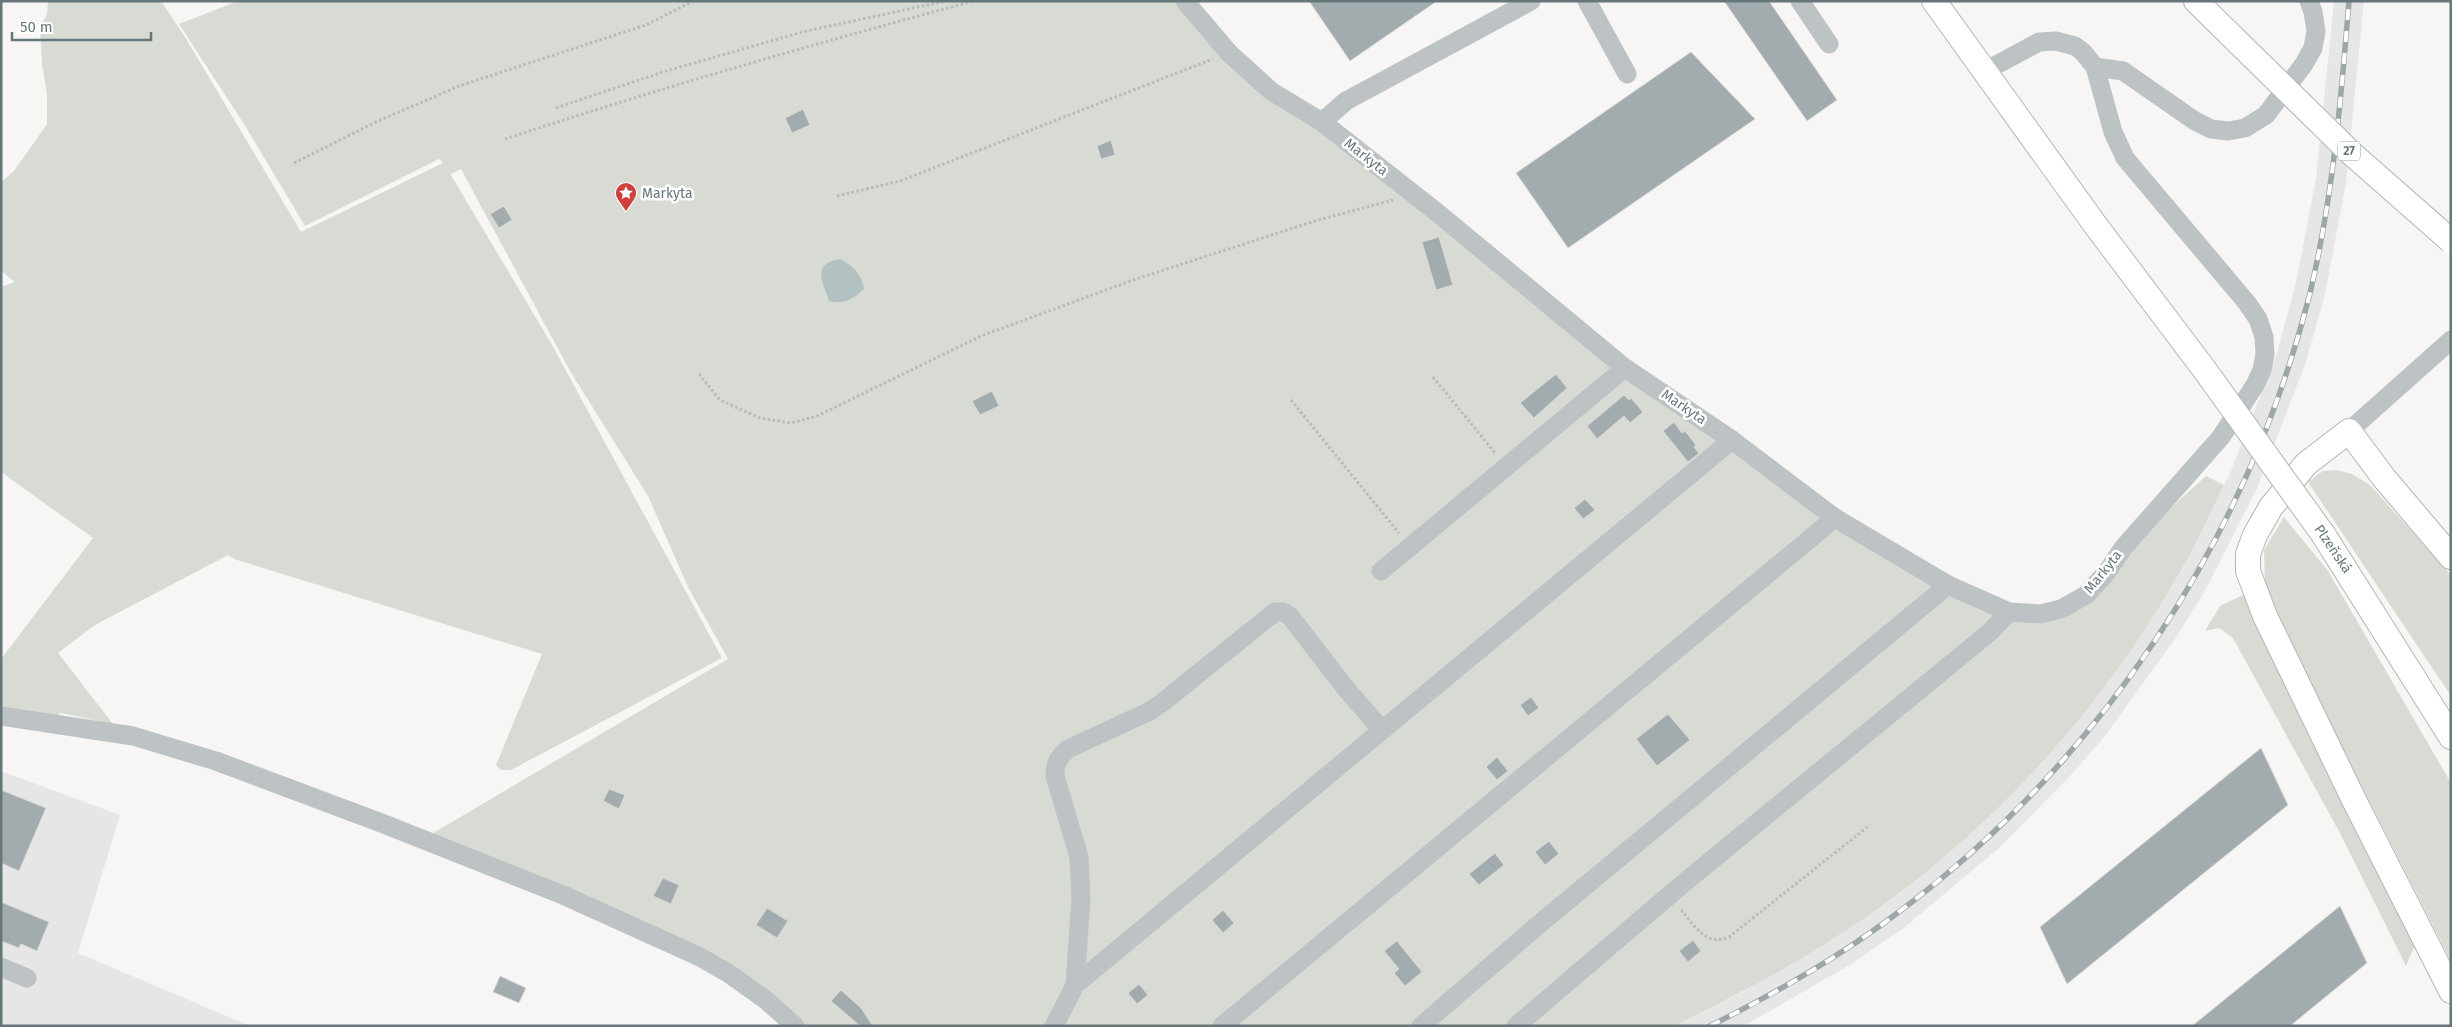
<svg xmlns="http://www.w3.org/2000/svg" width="2452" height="1027" viewBox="0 0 2452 1027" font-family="'Fira Sans',sans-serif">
<rect width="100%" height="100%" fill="#f7f6f5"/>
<g fill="#e5e6e5">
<path d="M 2334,1 L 2364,1 L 2346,183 L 2325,294 L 2305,365 L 2258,486 L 2207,587 L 2175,639 L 2105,736 L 2071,775 L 2000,847 L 1905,927 L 1853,963 L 1744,1026 L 1674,1026 L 1739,994 L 1836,937 L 1887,903 L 1925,872 L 1980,825 L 2048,754 L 2081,716 L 2149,623 L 2180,573 L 2230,473 L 2276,356 L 2295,287 L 2316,179 Z"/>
<path d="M 1,771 L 120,815 L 78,953 L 250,1026 L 1,1026 Z"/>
</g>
<g fill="#d8dbd4">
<path d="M 48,1 L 161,1 L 185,37 L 301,232 L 443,163 L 439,159 L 305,226 L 244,124 L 179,24 L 238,1 L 1185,1 L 1205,27 L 1625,368 L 1995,615 L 2039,624 L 2074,610 L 2153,524 L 2206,476 L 2224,485 C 2209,515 2196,545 2179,574 C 2106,701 2005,816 1886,903 C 1820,951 1748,990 1674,1026 L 795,1026 L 728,973 L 423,839 L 728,659 L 688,587 L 648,496 L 570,371 L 461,169 L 451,174 L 448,170 L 552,345 L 722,658 L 511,770 L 501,770 L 496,765 L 542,654 L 234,559 L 228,555 L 95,625 L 58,653 L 113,724 L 61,713 L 52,718 L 1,712 L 1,659 L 93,538 L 1,472 L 1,287 L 15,282 L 1,271 L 1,182 L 14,171 L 47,124 L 47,94 L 42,65 L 40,26 L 47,15 Z"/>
<path d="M 2337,470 L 2352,474 L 2370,485 L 2451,575 L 2451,696 L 2308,482 L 2323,471 Z"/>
<path d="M 2284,517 L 2328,571 L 2451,783 L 2451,961 L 2275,616 L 2265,580 L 2264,550 Z"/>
<path d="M 2243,595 L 2407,919 L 2416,943 L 2406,966 L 2341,835 L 2233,638 L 2219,628 L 2205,631 L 2220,606 Z"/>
</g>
<path fill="#b2c1c2" d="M 840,259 C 854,266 861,274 864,289 C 853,299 844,305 829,301 C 822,281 812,263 840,259 Z"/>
<g fill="#a2acaf" stroke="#d9d8d7">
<path d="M 1309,1 L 1437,1 L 1350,61 Z"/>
<path d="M 1724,1 L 1769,1 L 1837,100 L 1807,121 Z"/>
<path d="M 1691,52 L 1755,119 L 1568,248 L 1516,173 Z"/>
<path d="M 803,109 L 810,125 L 792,133 L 785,118 Z"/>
<path d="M 1111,140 L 1115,155 L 1101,159 L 1097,146 Z"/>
<path d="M 504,206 L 512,220 L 499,228 L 490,214 Z"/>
<path d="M 1439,237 L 1453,285 L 1436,290 L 1422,242 Z"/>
<path d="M 1556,374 L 1567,388 L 1534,418 L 1520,403 Z"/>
<path d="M 992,391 L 999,406 L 980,415 L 972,401 Z"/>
<path d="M 1624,395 L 1629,400 L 1631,398 L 1643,412 L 1630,423 L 1624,416 L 1597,439 L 1587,426 Z"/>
<path d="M 1674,422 L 1682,433 L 1685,431 L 1696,445 L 1694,447 L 1699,453 L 1688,462 L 1663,431 Z"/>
<path d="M 1585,499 L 1595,510 L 1583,519 L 1574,508 Z"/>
<path d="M 1531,697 L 1539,708 L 1528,716 L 1520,705 Z"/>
<path d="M 1668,714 L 1690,740 L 1657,766 L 1636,739 Z"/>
<path d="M 2261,748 L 2288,805 L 2067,984 L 2040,927 Z"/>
<path d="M 1497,757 L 1508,771 L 1497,780 L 1486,767 Z"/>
<path d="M 609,789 L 625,795 L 619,809 L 603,801 Z"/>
<path d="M 1,790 L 46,808 L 19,871 L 1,863 Z"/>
<path d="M 1549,841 L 1559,854 L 1545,865 L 1535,852 Z"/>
<path d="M 1495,853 L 1504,865 L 1479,885 L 1469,874 Z"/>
<path d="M 663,878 L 679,885 L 671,904 L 653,896 Z"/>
<path d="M 1,902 L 49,922 L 37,951 L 21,944 L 19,948 L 1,941 Z"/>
<path d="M 2340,906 L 2367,963 L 2290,1026 L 2192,1026 Z"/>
<path d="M 767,908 L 788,921 L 777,938 L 756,925 Z"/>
<path d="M 1223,910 L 1234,923 L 1223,933 L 1212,920 Z"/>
<path d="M 1693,940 L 1701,951 L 1688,962 L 1679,951 Z"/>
<path d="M 1397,941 L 1422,972 L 1405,986 L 1394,973 L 1399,969 L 1384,951 Z"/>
<path d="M 500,976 L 526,988 L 519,1003 L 493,992 Z"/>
<path d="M 1139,984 L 1148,995 L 1137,1004 L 1128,993 Z"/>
<path d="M 841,990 L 861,1008 L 873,1026 L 860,1026 L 831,1001 Z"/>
</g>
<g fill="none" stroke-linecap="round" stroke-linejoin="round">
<g stroke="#b1b6b8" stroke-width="26">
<g id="major">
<path d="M 1934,1 L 2096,226 L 2204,369"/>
<path d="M 2196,1 L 2252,56"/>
<path d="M 2323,534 L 2451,737"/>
<path d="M 2451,557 L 2384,478 L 2349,431 L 2306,464 L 2271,507 L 2255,535 L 2248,554 L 2248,571 L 2265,616 L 2354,800 L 2451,991"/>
</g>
</g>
<g stroke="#b7bbbc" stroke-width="3" stroke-dasharray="2.5 2.5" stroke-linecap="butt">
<path d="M 556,108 L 663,72 L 802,32 L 946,1"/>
<path d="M 505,139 C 660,88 817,43 974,1"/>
<path d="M 294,163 L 376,122 L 459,86 L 646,25 L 693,1"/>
<path d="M 837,196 L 900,181 L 1213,59"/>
<path d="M 699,374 L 720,400 L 760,418 L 791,423 L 817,416 L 981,336 L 1136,279 L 1315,221 L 1393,200"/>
<path d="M 1433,377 L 1496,454"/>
<path d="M 1291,400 L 1399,533"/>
<path d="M 1681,910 C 1695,926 1706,947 1729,937 L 1870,825"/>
</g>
<g stroke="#bdc2c4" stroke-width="19">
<path d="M 1185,1 L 1229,53 L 1271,91 L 1322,122 L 1439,214 L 1625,368 L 1732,440 L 1835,518 L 1948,585 L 2009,612 L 2040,614 L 2061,609 L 2086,595 L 2107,572 L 2123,548 L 2221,437 L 2255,385 L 2262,370 L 2265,354 L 2264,337 L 2258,319 L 2247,303 L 2125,158 L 2113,132 L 2095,67 L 2083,52 L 2075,46 L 2056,41 L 2039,42 L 1985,71"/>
<path d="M 1587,1 L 1627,74"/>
<path d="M 1800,1 L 1829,44"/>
<path d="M 2095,67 L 2123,71 L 2195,121 L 2211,129 L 2228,131 L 2245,128 L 2266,115 L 2304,64 L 2313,48 L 2316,31 L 2313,12 L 2309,1"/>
<path d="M 1322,122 L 1346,101 L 1531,1"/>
<path d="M 2349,431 L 2451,340"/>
<path d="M 1381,571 L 1625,368"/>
<path d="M 1,716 L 133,736 L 216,761 L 384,824 L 563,895 L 698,956 L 728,973 L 766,1000 L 795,1026"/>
<path d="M 1,967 L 27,978"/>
<path d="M 1075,985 L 1081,898 L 1079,857 L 1055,776 C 1055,764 1058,757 1068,749 L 1150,711 L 1163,702 L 1275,612 L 1283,612 L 1290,616 L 1347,690 L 1382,730"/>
<path d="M 1054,1026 L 1075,985 L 1732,440"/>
<path d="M 1222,1026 L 1835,518"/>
<path d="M 1421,1026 L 1543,921 L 1948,585"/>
<path d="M 1516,1026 L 1685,882 L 1990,632 L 2009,612"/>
</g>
<use href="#major" stroke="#fff" stroke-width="24"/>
<g stroke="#9da6a8" stroke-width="5.5">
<path id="rail" d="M 1710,1026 C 1774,994 1838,958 1896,914 C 2100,762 2248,539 2310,293 C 2333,197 2341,99 2349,1"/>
</g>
<use href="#rail" stroke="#fff" stroke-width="4" stroke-dasharray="11" stroke-linecap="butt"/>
<g stroke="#b1b6b8" stroke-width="26" stroke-linecap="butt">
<g id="major-bridge">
<path d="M 2252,56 L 2351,153 L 2451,241"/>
<path d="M 2204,369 L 2323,534"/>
</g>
</g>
<use href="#major-bridge" stroke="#fff" stroke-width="24"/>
</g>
<defs>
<g id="sight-pin" transform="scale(1.125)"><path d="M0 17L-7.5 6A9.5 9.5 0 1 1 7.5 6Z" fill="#ce413e" stroke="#fff"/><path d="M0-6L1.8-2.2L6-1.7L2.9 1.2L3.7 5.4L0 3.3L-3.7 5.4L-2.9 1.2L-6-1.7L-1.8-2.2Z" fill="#fff"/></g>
</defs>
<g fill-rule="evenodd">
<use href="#sight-pin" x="626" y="193"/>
</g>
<g text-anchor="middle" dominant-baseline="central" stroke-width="5" stroke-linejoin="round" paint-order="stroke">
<rect fill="#fff" stroke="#94a0a3" stroke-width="1" x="2338" y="141.5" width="22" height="19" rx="4"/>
<g font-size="12" font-weight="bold" fill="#66777c">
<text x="2349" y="151">27</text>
</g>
<g font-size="14" fill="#66777c" stroke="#fff">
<text transform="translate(1366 157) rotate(38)">Markyta</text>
<text transform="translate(1684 407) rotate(34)">Markyta</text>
<text transform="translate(2333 549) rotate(56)">Plzeňská</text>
<text transform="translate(2103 572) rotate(-51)">Markyta</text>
</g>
<g font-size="14" fill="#66777c" stroke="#fff" text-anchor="start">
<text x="642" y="193">Markyta</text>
</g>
</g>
<rect width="2452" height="1027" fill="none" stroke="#66777c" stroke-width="5"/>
<path d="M12 32v8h139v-8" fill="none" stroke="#66777c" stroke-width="2.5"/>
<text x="20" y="32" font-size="15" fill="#66777c" stroke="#ffffff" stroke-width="4" paint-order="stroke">50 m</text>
</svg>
